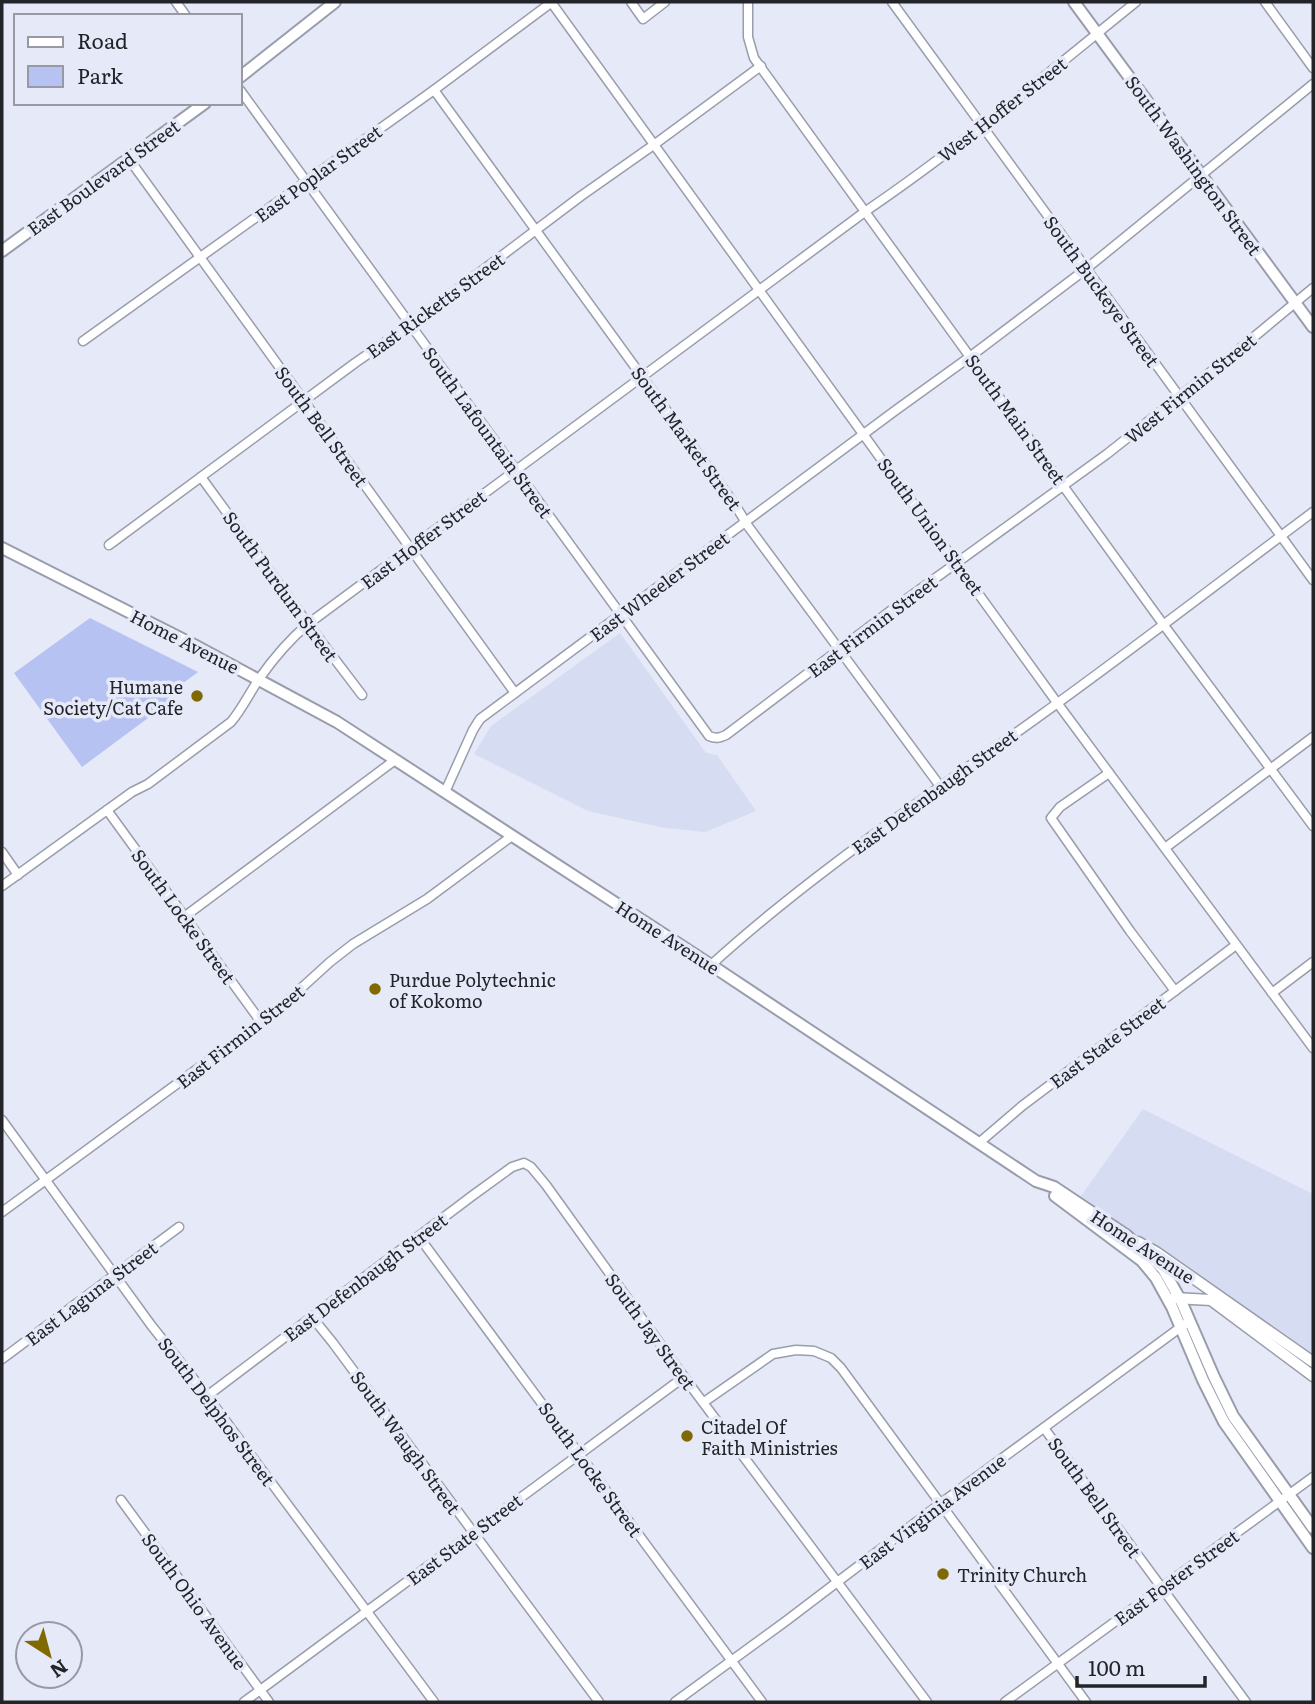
<svg xmlns="http://www.w3.org/2000/svg" width="1315" height="1704" viewBox="0 0 1315 1704" font-family="Literata,serif">
<rect width="100%" height="100%" fill="#e5e9f8"/>
<g fill="#d6dcf2">
<path d="M 620,633 L 706,753 L 717,755 L 756,811 L 705,832 L 665,828 L 588,811 L 474,754 L 491,726 Z"/>
<path d="M 1143,1109 L 1313,1194 L 1313,1356 L 1081,1196 Z"/>
</g>
<path fill="#b6c2f1" d="M 90,618 L 198,672 L 171,692 L 175,698 L 82,767 L 14,673 Z"/>
<g fill="none" stroke-linecap="round" stroke-linejoin="round">
<g stroke="#999dab" stroke-width="11">
<g id="minor">
<path d="M 176,2 L 186,16"/>
<path d="M 551,2 L 1058,704 L 1313,1048"/>
<path d="M 631,2 L 643,19 L 665,2"/>
<path d="M 748,2 L 748,37 L 754,58 L 1163,624 L 1313,826"/>
<path d="M 892,2 L 1313,580"/>
<path d="M 1265,2 L 1313,68"/>
<path d="M 240,90 L 709,736 C 716,739 719,738 726,735 L 897,606 L 1107,454 L 1237,351 L 1313,288"/>
<path d="M 434,90 L 733,502 L 742,516 L 745,522 L 940,786"/>
<path d="M 129,159 L 515,693"/>
<path d="M 83,341 L 434,90 L 548,5 L 549,2"/>
<path d="M 201,477 L 308,624 L 362,695"/>
<path d="M 109,545 L 355,363 L 410,325 L 581,196 L 655,144 L 761,66"/>
<path d="M 1109,773 L 1060,807 L 1051,818 L 1130,931 L 1175,991"/>
<path d="M 445,792 L 473,730 L 480,719 L 896,410 L 971,356 L 1086,269 L 1313,84"/>
<path d="M 107,810 L 261,1022"/>
<path d="M 1165,848 L 1313,737"/>
<path d="M 2,852 L 18,875"/>
<path d="M 2,886 L 132,792 L 148,784 L 231,722 C 242,709 249,694 259,679 C 273,659 289,640 308,624 L 866,211 C 960,147 1047,74 1136,2"/>
<path d="M 184,917 L 395,760"/>
<path d="M 711,965 C 813,872 929,796 1041,715 C 1133,649 1222,580 1313,512"/>
<path d="M 1272,993 L 1313,962"/>
<path d="M 2,1120 L 151,1325 L 207,1396 L 434,1702"/>
<path d="M 980,1142 L 1022,1106 L 1236,945"/>
<path d="M 2,1212 L 275,1012 L 330,962 L 353,944 L 427,899 L 512,836"/>
<path d="M 419,1237 L 762,1702"/>
<path d="M 312,1317 L 333,1343 L 599,1702"/>
<path d="M 2,1359 L 179,1227"/>
<path d="M 207,1396 L 472,1196 L 512,1167 L 524,1163 L 531,1167 L 546,1185 L 684,1377 L 927,1702"/>
<path d="M 704,1402 L 773,1354 L 796,1350 L 814,1351 L 831,1358 L 841,1368 L 1086,1702"/>
<path d="M 1044,1428 L 1246,1702"/>
<path d="M 121,1500 L 269,1702"/>
<path d="M 244,1702 L 684,1377"/>
<path d="M 675,1702 L 786,1621 L 940,1504 L 1185,1324"/>
<path d="M 1005,1702 L 1313,1477"/>
</g>
</g>
<g stroke="#999dab" stroke-width="13">
<g id="tertiary">
<path d="M 1138,1242 L 1156,1252 L 1313,1362"/>
<path d="M 1174,1298 L 1211,1300 L 1313,1376"/>
</g>
</g>
<g stroke="#999dab" stroke-width="14">
<g id="secondary">
<path d="M 1074,2 L 1313,327"/>
<path d="M 240,77 L 335,2"/>
<path d="M 2,251 L 205,103"/>
<path d="M 2,548 L 194,645 L 337,722 L 711,965 L 1036,1181 L 1054,1187 L 1126,1235 L 1152,1258 L 1163,1269 L 1181,1301 L 1214,1377 L 1233,1416 L 1313,1528"/>
<path d="M 1055,1196 L 1142,1261 L 1156,1278 L 1172,1307 L 1203,1380 L 1224,1422 L 1313,1548"/>
</g>
</g>
<use href="#minor" stroke="#fff" stroke-width="8"/>
<use href="#tertiary" stroke="#fff" stroke-width="10"/>
<use href="#secondary" stroke="#fff" stroke-width="10"/>
</g>
<g fill="#806900" stroke="#e5e9f8" stroke-width="2.5">
<circle cx="197" cy="696" r="7"/>
<circle cx="375" cy="989" r="7"/>
<circle cx="687" cy="1436" r="7"/>
<circle cx="943" cy="1574" r="7"/>
</g>
<g text-anchor="middle" dominant-baseline="central" stroke-width="7" stroke-linejoin="round" paint-order="stroke">
<g font-size="18" fill="#222429" stroke="#e5e9f8">
<text transform="translate(1002 109) rotate(-38)">West Hoffer Street</text>
<text transform="translate(1194 165) rotate(54)">South Washington Street</text>
<text transform="translate(318 173) rotate(-36)">East Poplar Street</text>
<text transform="translate(103 177) rotate(-36)">East Boulevard Street</text>
<text transform="translate(1102 291) rotate(54)">South Buckeye Street</text>
<text transform="translate(435 305) rotate(-36)">East Ricketts Street</text>
<text transform="translate(1190 388) rotate(-39)">West Firmin Street</text>
<text transform="translate(1016 419) rotate(54)">South Main Street</text>
<text transform="translate(322 426) rotate(54)">South Bell Street</text>
<text transform="translate(488 432) rotate(54)">South Lafountain Street</text>
<text transform="translate(687 438) rotate(54)">South Market Street</text>
<text transform="translate(931 526) rotate(54)">South Union Street</text>
<text transform="translate(423 539) rotate(-37)">East Hoffer Street</text>
<text transform="translate(281 586) rotate(54)">South Purdum Street</text>
<text transform="translate(659 586) rotate(-37)">East Wheeler Street</text>
<text transform="translate(872 626) rotate(-37)">East Firmin Street</text>
<text transform="translate(185 641) rotate(27)">Home Avenue</text>
<text transform="translate(934 791) rotate(-36)">East Defenbaugh Street</text>
<text transform="translate(184 916) rotate(54)">South Locke Street</text>
<text transform="translate(668 937) rotate(33)">Home Avenue</text>
<text transform="translate(240 1036) rotate(-38)">East Firmin Street</text>
<text transform="translate(1107 1042) rotate(-37)">East State Street</text>
<text transform="translate(1143 1246) rotate(33)">Home Avenue</text>
<text transform="translate(365 1277) rotate(-37)">East Defenbaugh Street</text>
<text transform="translate(91 1293) rotate(-37)">East Laguna Street</text>
<text transform="translate(651 1331) rotate(54)">South Jay Street</text>
<text transform="translate(217 1411) rotate(53)">South Delphos Street</text>
<text transform="translate(406 1442) rotate(54)">South Waugh Street</text>
<text transform="translate(591 1469) rotate(54)">South Locke Street</text>
<text transform="translate(1095 1497) rotate(54)">South Bell Street</text>
<text transform="translate(932 1511) rotate(-37)">East Virginia Avenue</text>
<text transform="translate(464 1539) rotate(-37)">East State Street</text>
<text transform="translate(1176 1577) rotate(-36)">East Foster Street</text>
<text transform="translate(195 1601) rotate(54)">South Ohio Avenue</text>
</g>
<g font-size="18" fill="#222429" stroke="#e5e9f8" text-anchor="start">
<text x="183" y="686" text-anchor="end">Humane<tspan x="183" dy="21">Society/Cat Cafe</tspan></text>
<text x="389" y="979">Purdue Polytechnic<tspan x="389" dy="21">of Kokomo</tspan></text>
<text x="701" y="1426">Citadel Of<tspan x="701" dy="21">Faith Ministries</tspan></text>
<text x="957" y="1574">Trinity Church</text>
</g>
</g>
<rect width="1315" height="1704" fill="none" stroke="#222429" stroke-width="7"/>
<rect x="14" y="14" width="228" height="91" fill="#e5e9f8" stroke="#979aa5" stroke-width="2"/>
<rect x="28" y="37" width="35" height="10" fill="#ffffff" stroke="#979aa5" stroke-width="2"/>
<text x="77" y="49" font-size="21" fill="#222429">Road</text>
<rect x="28" y="66" width="35" height="21" fill="#b6c2f1" stroke="#979aa5" stroke-width="2"/>
<text x="77" y="84" font-size="21" fill="#222429">Park</text>
<g transform="translate(49 1655) rotate(144)"><circle r="33" fill="#e5e9f8" stroke="#979aa5" stroke-width="2"/>
<path d="M0-5L12 26L0 18L-12 26Z" fill="#806900"/>
<text y="-10" font-size="19" font-weight="bold" text-anchor="middle" fill="#222429">N</text>
</g>
<path d="M1077 1676v10h128v-10" fill="none" stroke="#222429" stroke-width="3.5"/>
<text x="1088" y="1676" font-size="21" fill="#222429" stroke="#e5e9f8" stroke-width="5" paint-order="stroke">100 m</text>
</svg>
